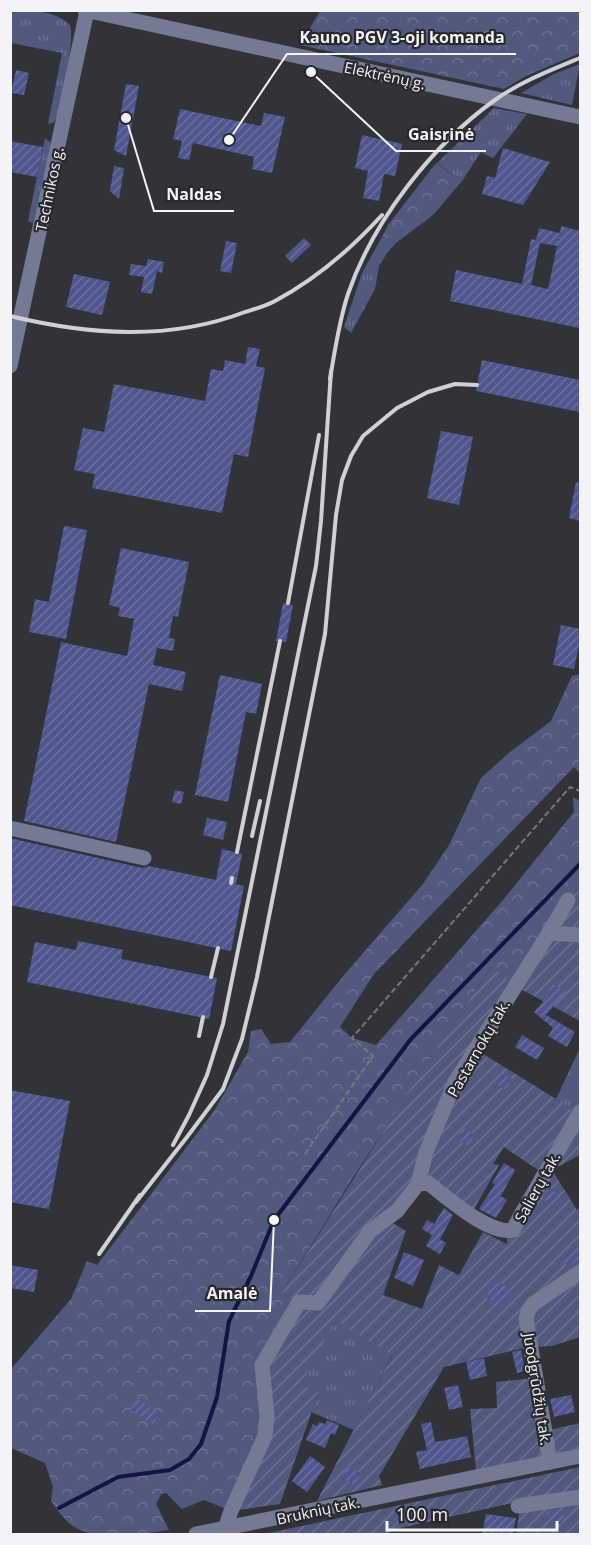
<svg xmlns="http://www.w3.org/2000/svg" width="591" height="1545" viewBox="0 0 591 1545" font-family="'Open Sans',sans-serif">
<defs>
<pattern id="grass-tufts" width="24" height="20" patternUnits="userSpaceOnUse" patternTransform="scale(1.5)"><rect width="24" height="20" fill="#52597f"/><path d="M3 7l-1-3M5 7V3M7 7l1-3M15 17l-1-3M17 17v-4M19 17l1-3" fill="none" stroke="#6c7192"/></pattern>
<pattern id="forest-crowns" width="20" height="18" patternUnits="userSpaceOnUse" patternTransform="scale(1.5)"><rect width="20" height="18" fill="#52597f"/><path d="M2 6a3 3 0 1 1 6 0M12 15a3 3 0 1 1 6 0" fill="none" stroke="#6c7192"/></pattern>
<pattern id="garden-furrows" width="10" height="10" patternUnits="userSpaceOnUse" patternTransform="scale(1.5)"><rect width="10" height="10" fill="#52597f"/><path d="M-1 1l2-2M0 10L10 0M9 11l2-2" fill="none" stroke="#6c7192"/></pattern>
<pattern id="building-hatch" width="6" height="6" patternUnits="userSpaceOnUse" patternTransform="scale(1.5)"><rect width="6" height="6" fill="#4e568d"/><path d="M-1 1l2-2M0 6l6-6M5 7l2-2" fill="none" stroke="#686f9e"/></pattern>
</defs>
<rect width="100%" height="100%" fill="#323339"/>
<g fill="url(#grass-tufts)">
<path d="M 11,11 C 33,11 53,9 70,25 C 75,46 61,95 57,118 L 53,123 L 48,124 L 62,53 L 11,43 Z"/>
<path d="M 580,64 L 572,105 L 521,93 L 554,74 Z"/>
<path d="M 494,108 L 527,114 L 493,158 L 481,152 L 462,181 L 437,163 Z"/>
<path d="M 45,138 L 51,143 L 33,223 L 28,221 Z"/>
<path d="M 382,237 L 396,243 L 387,253 L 379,266 L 375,289 L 351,333 L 344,327 L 362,273 Z"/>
<path d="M 580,1048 L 580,1112 L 578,1116 L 556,1099 Z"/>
<path d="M 335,1319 L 392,1354 L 354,1430 L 311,1412 L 318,1393 L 302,1383 Z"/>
</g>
<g fill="url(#forest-crowns)">
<path d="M 320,11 L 580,11 L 580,53 L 526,76 L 504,89 L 300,45 Z"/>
<path d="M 436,163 L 462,181 L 433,215 L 396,243 L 382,237 L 388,225 Z"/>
<path d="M 580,674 L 580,773 L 574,767 L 374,974 L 340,1027 L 352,1038 L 376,1045 L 503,900 L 574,812 L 573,797 L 580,801 L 580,885 L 514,986 L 491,967 L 352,1179 L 281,1294 L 299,1302 L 267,1416 L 231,1511 L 204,1500 L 182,1509 L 166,1493 L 161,1494 L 156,1504 L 169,1530 C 141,1534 91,1543 69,1523 C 62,1517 56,1508 51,1501 L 53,1487 L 45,1463 L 11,1448 L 11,1369 L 71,1299 L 87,1261 L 97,1265 L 214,1111 L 248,1052 L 251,1031 L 261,1029 L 271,1044 L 290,1042 L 344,975 L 423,884 L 449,845 L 481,778 L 510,752 L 551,721 L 572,676 Z"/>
</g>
<g fill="url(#garden-furrows)" fill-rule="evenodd">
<path d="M 580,885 L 580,1021 L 515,986 L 475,1049 L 556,1099 L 578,1115 L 580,1112 L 580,1155 L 552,1170 L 577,1210 L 580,1208 L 580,1337 L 552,1346 L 528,1347 L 444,1367 L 379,1476 L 382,1485 L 317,1501 L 392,1355 L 335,1320 L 302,1383 L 318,1393 L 280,1504 L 231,1511 L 265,1436 L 262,1365 L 299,1302 L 281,1294 L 405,1097 L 492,966 L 514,985 ZM 504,1147 L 538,1170 L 507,1224 L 507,1244 L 483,1232 L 459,1275 L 439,1265 L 422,1309 L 383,1295 L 406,1231 L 386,1219 L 421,1176 L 473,1211 L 499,1165 L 493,1164 Z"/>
<path d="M 536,1378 L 545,1431 L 580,1423 L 580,1450 L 476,1470 L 470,1409 L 497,1408 L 496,1382 Z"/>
<path d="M 580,1467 L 580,1534 L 516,1534 L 521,1501 L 391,1530 L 388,1534 L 264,1534 Z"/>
</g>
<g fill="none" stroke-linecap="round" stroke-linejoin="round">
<path stroke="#131344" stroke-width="4" d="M 59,1508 L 118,1477 L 170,1470 L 189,1459 L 201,1444 L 217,1397 L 229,1321 L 251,1276 L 274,1220 L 411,1039 L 580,864"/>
</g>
<g fill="url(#building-hatch)" fill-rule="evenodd">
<path d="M 16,70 L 29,73 L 24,95 L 11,93 Z"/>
<path d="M 126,84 L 139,86 L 126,156 L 114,150 Z"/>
<path d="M 180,109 L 261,126 L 264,113 L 285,117 L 272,173 L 252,169 L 254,157 L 193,143 L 189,160 L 178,158 L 182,141 L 173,139 Z"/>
<path d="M 362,135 L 402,144 L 395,176 L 384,174 L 379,201 L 363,198 L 368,171 L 355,168 Z"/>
<path d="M 10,141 L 43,147 L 37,177 L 10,172 Z"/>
<path d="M 503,148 L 550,162 L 523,205 L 482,194 L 487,176 L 495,178 Z"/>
<path d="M 114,166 L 124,168 L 119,199 L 110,191 Z"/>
<path d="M 561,226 L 580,231 L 580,319 L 579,328 L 450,301 L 456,270 L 522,284 L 531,239 L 536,240 L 539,228 L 560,233 ZM 540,243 L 557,246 L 548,289 L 531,285 Z"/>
<path d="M 304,238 L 311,245 L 292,263 L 285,256 Z"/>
<path d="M 226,241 L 237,243 L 231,273 L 220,271 Z"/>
<path d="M 148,259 L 164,262 L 162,273 L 157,271 L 152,294 L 141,292 L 144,277 L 129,275 L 131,264 L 146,266 Z"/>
<path d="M 74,274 L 110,282 L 102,315 L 66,307 Z"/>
<path d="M 248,347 L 260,349 L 256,366 L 265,368 L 248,457 L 234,454 L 222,513 L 92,488 L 95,474 L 74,470 L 83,428 L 104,432 L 114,384 L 205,401 L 211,369 L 223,371 L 225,360 L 245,364 Z"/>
<path d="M 482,360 L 580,380 L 580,412 L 476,391 Z"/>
<path d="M 441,431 L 473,437 L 459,505 L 427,498 Z"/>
<path d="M 576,482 L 580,483 L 580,521 L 569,518 Z"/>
<path d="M 64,526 L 87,530 L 66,639 L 29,632 L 35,599 L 49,602 Z"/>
<path d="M 121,548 L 189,562 L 178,617 L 173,616 L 169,638 L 175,639 L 173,651 L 157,648 L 153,665 L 186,672 L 182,691 L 149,684 L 116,842 L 24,821 L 61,642 L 127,656 L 134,619 L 118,616 L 120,608 L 109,605 Z"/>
<path d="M 283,603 L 293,605 L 286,642 L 276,641 Z"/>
<path d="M 561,625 L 580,629 L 580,641 L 574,669 L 553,665 Z"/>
<path d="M 220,675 L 262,684 L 256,714 L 246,712 L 228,802 L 195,795 Z"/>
<path d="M 175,790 L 184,792 L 181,804 L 172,802 Z"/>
<path d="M 207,818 L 227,822 L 223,840 L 203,835 Z"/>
<path d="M 10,838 L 142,868 L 149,866 L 216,880 L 222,849 L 242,854 L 236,884 L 244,886 L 231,951 L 10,905 Z"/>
<path d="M 78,941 L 123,950 L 121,959 L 217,978 L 209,1019 L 27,982 L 35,942 L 76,950 Z"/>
<path d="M 553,984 L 566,992 L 546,1015 L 575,1032 L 567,1047 L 548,1036 L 553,1028 L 534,1012 L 549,995 L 547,993 Z"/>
<path d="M 522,1035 L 544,1048 L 537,1060 L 515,1047 Z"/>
<path d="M 501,1072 L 512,1079 L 506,1090 L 495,1083 Z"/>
<path d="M 10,1090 L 70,1101 L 49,1209 L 10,1202 Z"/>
<path d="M 463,1128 L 475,1134 L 468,1146 L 456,1139 Z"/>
<path d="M 504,1163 L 515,1170 L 501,1196 L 507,1200 L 496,1218 L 479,1209 L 495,1184 L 492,1183 Z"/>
<path d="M 552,1188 L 560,1200 L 549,1206 L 543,1197 L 546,1191 Z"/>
<path d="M 444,1208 L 453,1215 L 440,1239 L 438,1238 L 446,1243 L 440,1254 L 426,1246 L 432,1235 L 422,1229 L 427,1220 L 434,1224 Z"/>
<path d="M 580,1245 L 580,1258 L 567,1267 L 561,1258 Z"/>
<path d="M 404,1252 L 424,1260 L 413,1286 L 394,1278 Z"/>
<path d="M 10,1265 L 38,1270 L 34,1292 L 10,1288 Z"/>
<path d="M 495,1280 L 511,1289 L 502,1307 L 486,1298 Z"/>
<path d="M 521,1350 L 525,1371 L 517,1373 L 512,1352 Z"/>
<path d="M 484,1358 L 487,1376 L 470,1380 L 466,1362 Z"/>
<path d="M 458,1385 L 463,1407 L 449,1410 L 444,1388 Z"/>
<path d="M 571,1395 L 575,1412 L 554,1417 L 550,1399 Z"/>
<path d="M 137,1399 L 159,1413 L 153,1424 L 130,1410 Z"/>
<path d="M 327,1420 L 339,1425 L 335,1435 L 331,1433 L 325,1448 L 306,1440 L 313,1424 L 317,1426 L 319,1422 L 325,1424 Z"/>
<path d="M 431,1422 L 435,1442 L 467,1436 L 471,1457 L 420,1469 L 416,1452 L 427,1450 L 421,1424 Z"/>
<path d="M 310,1456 L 325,1467 L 307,1492 L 292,1481 Z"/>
<path d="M 348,1467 L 361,1473 L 355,1485 L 343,1478 Z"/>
<path d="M 565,1509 L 562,1524 L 546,1521 L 547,1512 Z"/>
<path d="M 486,1514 L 516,1518 L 513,1534 L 482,1534 Z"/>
</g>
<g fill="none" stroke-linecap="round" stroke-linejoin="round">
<path stroke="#77787d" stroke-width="2" stroke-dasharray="6 3" stroke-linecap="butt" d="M 305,1154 L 373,1056 L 352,1038 L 570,787 L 580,791"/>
<g stroke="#747a93" stroke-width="15">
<path d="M 85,10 L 580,117"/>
<path d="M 10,366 L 87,11"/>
<path d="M 10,828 L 144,858"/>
<path d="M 549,933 L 580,935"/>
<path d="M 418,1184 L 428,1183 C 447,1197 490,1236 513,1230 L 580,1112"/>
<path d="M 550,1462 L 526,1319 L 528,1311 L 533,1304 L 580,1272"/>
<path d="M 518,1506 L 580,1497"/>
<path d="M 225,1529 L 231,1511 L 265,1436 L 267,1416 L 262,1365 L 299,1302 L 318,1303 L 370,1231 L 397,1211 L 418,1184 L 426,1152 L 455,1082 L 549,933 L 568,900"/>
<path d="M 196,1534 L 580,1456"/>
</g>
<g stroke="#d0d1d5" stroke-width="4">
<path d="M 10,316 C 89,335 169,341 245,312 C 255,309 266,306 275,301 C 316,279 351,249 382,215"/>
<path d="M 330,379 C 335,350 339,321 348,294 C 373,221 432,145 495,100 C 520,82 551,70 580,58"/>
<path d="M 288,603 L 319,435"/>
<path d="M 252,836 L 260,801"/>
<path d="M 237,852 L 280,641"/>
<path d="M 231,883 L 232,878"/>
<path d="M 211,977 L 218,948"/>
<path d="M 199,1036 L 203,1017"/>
<path d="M 173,1145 L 189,1115 L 207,1075 L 223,1024 L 316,566 L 321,521 L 331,371"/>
<path d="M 136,1202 L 187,1137 L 223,1089 L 242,1039 L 257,977 L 325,634 L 336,515 L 342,480 L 351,456 L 363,436 L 397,408 L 428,392 L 455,384 L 477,385"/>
<path d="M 99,1254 L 140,1195"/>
</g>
</g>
<g text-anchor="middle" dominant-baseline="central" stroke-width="4.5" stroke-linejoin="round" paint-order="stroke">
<g font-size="15" fill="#f4f4f8" stroke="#28292e">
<text transform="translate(385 75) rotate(12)">Elektrėnų g.</text>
<text transform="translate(49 189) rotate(-78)">Technikos g.</text>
<text transform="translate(478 1048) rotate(-60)">Pastarnokų tak.</text>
<text transform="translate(537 1187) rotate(-61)">Salierų tak.</text>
<text transform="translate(538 1389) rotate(81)">Juodgrūdžių tak.</text>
<text transform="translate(318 1510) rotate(-12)">Bruknių tak.</text>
</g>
</g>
<path fill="none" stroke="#f4f4f8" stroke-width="2" d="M229 140L287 54H516M311 72L396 151H486M126 118L154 211H234M274 1220L270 1311H195"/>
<g fill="#f4f4f8" stroke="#28292e" stroke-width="2">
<circle cx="229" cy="140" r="6"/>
<circle cx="311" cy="72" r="6"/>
<circle cx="126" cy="118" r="6"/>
<circle cx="274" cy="1220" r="6"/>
</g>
<g font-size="16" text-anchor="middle" font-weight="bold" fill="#f4f4f8" stroke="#28292e" stroke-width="4.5" stroke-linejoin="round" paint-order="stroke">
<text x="402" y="43">Kauno PGV 3-oji komanda</text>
<text x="441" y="140">Gaisrinė</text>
<text x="194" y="200">Naldas</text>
<text x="232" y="1299">Amalė</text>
</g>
<rect width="591" height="1545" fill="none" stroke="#f4f4f8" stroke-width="24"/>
<path d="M387 1521v9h170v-9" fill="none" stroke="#f4f4f8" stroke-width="3"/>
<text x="396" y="1521" font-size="18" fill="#f4f4f8" stroke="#28292e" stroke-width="4.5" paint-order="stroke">100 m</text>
</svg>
